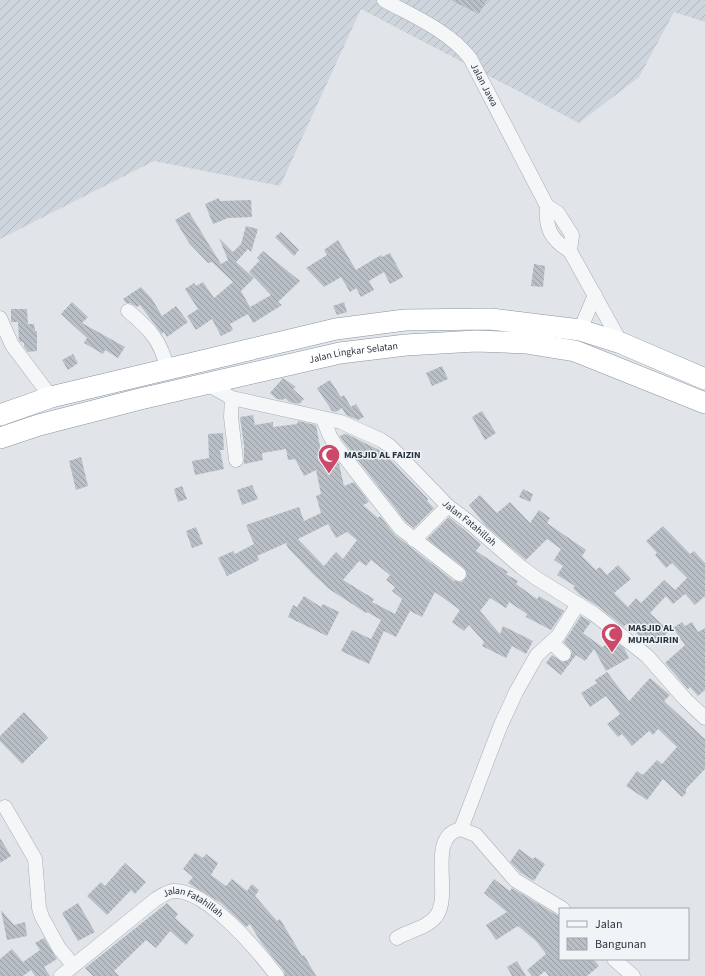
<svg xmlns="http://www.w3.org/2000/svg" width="705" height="976" viewBox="0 0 705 976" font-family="'Source Sans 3',sans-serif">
<defs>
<pattern id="industrial-furrows" width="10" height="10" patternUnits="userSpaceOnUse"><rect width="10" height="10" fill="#cfd5dc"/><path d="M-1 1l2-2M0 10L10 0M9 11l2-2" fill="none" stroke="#b2b7be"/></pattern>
<pattern id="building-back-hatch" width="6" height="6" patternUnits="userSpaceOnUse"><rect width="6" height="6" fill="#b9bfc6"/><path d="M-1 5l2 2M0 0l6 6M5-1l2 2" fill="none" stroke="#979ca2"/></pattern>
</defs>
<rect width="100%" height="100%" fill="#e1e5ea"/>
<path fill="url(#industrial-furrows)" d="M 0,0 L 705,0 L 705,22 L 674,12 L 639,77 L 579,123 L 361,9 L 280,186 L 154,161 L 0,239 Z"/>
<g fill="url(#building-back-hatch)" fill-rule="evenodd">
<path d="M 451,0 L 487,0 L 479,14 Z"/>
<path d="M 219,198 L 220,201 L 251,200 L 252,217 L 228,218 L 213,224 L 205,204 Z"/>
<path d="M 189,212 L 221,264 L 228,260 L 219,238 L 233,252 L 241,244 L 246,226 L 258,229 L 251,252 L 248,249 L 236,262 L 254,278 L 241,291 L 250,307 L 271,295 L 249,272 L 260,260 L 257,258 L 263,251 L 300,281 L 278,302 L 282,305 L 253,323 L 248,314 L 230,324 L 233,330 L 221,336 L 212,319 L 196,330 L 187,316 L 198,309 L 185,289 L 194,283 L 196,286 L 203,282 L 214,298 L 233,282 L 212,262 L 208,263 L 189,243 L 175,220 Z"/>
<path d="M 281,232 L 299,250 L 294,256 L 275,237 Z"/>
<path d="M 338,240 L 356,270 L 381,255 L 382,257 L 390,253 L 403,277 L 390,284 L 384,272 L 369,281 L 374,290 L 361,297 L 356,288 L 350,292 L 341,277 L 324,287 L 306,268 L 327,255 L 324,250 Z"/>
<path d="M 534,264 L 545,266 L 543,287 L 531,286 Z"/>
<path d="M 141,287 L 152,299 L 162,316 L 176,306 L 188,322 L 167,337 L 164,332 L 162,334 L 140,305 L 137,307 L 130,303 L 126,303 L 123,299 Z"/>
<path d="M 72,302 L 88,317 L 82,323 L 125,347 L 118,358 L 105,350 L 103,354 L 84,343 L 87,338 L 61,314 Z"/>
<path d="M 344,302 L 347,312 L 337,315 L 333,306 Z"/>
<path d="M 11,309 L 27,309 L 28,324 L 34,324 L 35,331 L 37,331 L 37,351 L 28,352 L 24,347 L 24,343 L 19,341 L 18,322 L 11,322 Z"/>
<path d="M 73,354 L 78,363 L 68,370 L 62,360 Z"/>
<path d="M 442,366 L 448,379 L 432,386 L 426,373 Z"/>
<path d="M 283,378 L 296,387 L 293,389 L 304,399 L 299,404 L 289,402 L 285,398 L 283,400 L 277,399 L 270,393 Z"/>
<path d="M 330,380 L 341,397 L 344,395 L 351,407 L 356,404 L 364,417 L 358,420 L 346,415 L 342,408 L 336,412 L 332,411 L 317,388 Z"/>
<path d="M 482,411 L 496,433 L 485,440 L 472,417 Z"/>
<path d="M 253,415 L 255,425 L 273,422 L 273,427 L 297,424 L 298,421 L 316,425 L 321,452 L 328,449 L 339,464 L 344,486 L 354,482 L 369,502 L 363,505 L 378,518 L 380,516 L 395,535 L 454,581 L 462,582 L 467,576 L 464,568 L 427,539 L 449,517 L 481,544 L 476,551 L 508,572 L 506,574 L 518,581 L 516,584 L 537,599 L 539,596 L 564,611 L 551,630 L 526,617 L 527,614 L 509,602 L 506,608 L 490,598 L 480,611 L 500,634 L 503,626 L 533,641 L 526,654 L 512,646 L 506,658 L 482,646 L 484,642 L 469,625 L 464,631 L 452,622 L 460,610 L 435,592 L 422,617 L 410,611 L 396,637 L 384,631 L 369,664 L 341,651 L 352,630 L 371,639 L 381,620 L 367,612 L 366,613 L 329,589 L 314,575 L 288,548 L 286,543 L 257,556 L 259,560 L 227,576 L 218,558 L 233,551 L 235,554 L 254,544 L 246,525 L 299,507 L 304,521 L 321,513 L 316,496 L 321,494 L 316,470 L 304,476 L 295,459 L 288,460 L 286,449 L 262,453 L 263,460 L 244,464 L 244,446 L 240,417 ZM 328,524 L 336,538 L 347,532 L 357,540 L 343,559 L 336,552 L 324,566 L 298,539 ZM 371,560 L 390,575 L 386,580 L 395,587 L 392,591 L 402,599 L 395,614 L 372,602 L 374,599 L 343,580 L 359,561 L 366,566 Z"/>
<path d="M 223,433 L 224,450 L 220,450 L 224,469 L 195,475 L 192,461 L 209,458 L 208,434 Z"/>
<path d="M 345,433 L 383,452 L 428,499 L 427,501 L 434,508 L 414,528 L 406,522 L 343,441 L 340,436 L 344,434 L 347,436 Z"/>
<path d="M 81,457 L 88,486 L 76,490 L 69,461 Z"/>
<path d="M 252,485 L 258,499 L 242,505 L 237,490 Z"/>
<path d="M 182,486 L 187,499 L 178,502 L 174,489 Z"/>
<path d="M 523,489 L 533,494 L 530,502 L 519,497 Z"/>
<path d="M 480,495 L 497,513 L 510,502 L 530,523 L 539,510 L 550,518 L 547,523 L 586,550 L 582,556 L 596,570 L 600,567 L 607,575 L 618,565 L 631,579 L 614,593 L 628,607 L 636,598 L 641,603 L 664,580 L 675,590 L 687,578 L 672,563 L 666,568 L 655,555 L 657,553 L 646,541 L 663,526 L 690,554 L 694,551 L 705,563 L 705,596 L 695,605 L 685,594 L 673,604 L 666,596 L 650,613 L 669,631 L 658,642 L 651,635 L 645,641 L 626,624 L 624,627 L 599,607 L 580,595 L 573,588 L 575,586 L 557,575 L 563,566 L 554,560 L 561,549 L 547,539 L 526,560 L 486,526 L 469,505 Z"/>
<path d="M 196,527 L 203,544 L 192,548 L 186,531 Z"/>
<path d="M 304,596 L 321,607 L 323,604 L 339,612 L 327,636 L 288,617 L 293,605 L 297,607 Z"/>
<path d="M 581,616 L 591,622 L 583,633 L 602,647 L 614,640 L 624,648 L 629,658 L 606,671 L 594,649 L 585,661 L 576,655 L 561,675 L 546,663 L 552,655 L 562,662 L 570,659 L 572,651 L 564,642 Z"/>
<path d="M 682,622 L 685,626 L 692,622 L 698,632 L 705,628 L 705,690 L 698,696 L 690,687 L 688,689 L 665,663 L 685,645 L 673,628 Z"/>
<path d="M 607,672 L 629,701 L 650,678 L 670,695 L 664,701 L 705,739 L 705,769 L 686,789 L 686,793 L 682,797 L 663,779 L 647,800 L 626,786 L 637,771 L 643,775 L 657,760 L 662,764 L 677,747 L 658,729 L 653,735 L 649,731 L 632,746 L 622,734 L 618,737 L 607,724 L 620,714 L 606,696 L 590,707 L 581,693 L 597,683 L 595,680 Z"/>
<path d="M 24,712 L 48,738 L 22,764 L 0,741 L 0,736 Z"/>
<path d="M 0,838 L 11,856 L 0,863 Z"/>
<path d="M 519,849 L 533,859 L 535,857 L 545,864 L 534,881 L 521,873 L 510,862 Z"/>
<path d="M 195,853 L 203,858 L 206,854 L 218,863 L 211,875 L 226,886 L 232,879 L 247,891 L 252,884 L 259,890 L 255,896 L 277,921 L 280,919 L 302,956 L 304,955 L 316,976 L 285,976 L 284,971 L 262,944 L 250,924 L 246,927 L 221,903 L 188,883 L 193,877 L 183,869 Z"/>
<path d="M 125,863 L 146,882 L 135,894 L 131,890 L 107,915 L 87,896 L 101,882 L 105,886 Z"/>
<path d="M 494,879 L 510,891 L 512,888 L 560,917 L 560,959 L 593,959 L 599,966 L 587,976 L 549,976 L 545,971 L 539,976 L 532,976 L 527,970 L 546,954 L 536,941 L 518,926 L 496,940 L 486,925 L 507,912 L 484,893 Z"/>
<path d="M 78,903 L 95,932 L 78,941 L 62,913 Z"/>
<path d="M 167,903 L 178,914 L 175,918 L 194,935 L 186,945 L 170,931 L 156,948 L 146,940 L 114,971 L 119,976 L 93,976 L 85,968 Z"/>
<path d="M 1,910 L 14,925 L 25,922 L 27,936 L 7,940 Z"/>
<path d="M 44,938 L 57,959 L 44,967 L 50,976 L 35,976 L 31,970 L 23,976 L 0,976 L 0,959 L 12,949 L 23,962 L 40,950 L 35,943 Z"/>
<path d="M 517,961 L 526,976 L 512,976 L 507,967 Z"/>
</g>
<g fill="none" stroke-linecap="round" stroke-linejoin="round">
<g stroke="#a6adb4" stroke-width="15">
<g id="minor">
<path id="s1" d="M 384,0 C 413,16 449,31 470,58 L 547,206 L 558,213 L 572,235 L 570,251"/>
<path d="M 547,206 C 545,228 551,240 570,251 L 621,343"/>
<path d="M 128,311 C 149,328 162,342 167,369"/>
<path d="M 0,318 L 12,345 L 51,397"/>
<path d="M 580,330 L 595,295"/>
<path id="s2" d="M 205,383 L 232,398 L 341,422 L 381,440 L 390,446 L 448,506 L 468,521 L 521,567 L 536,578 L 594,614 L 647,656 L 685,699 L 705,718"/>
<path d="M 232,398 L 231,417 L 236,460"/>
<path d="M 323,419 L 330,436 L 336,446 L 400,528 L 459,574"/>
<path d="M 414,540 L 448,506"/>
<path d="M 551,642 L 564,654"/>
<path d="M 5,807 L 35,859 L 39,908 L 42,917 L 59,948 L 73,965"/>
<path d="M 461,829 L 500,727 L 516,692 L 537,655 L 558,636 L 578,604"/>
<path d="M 397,938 C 410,930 428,928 437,915 C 452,892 426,836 461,829 L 476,835 L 515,880 L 563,909"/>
<path d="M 614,959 L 633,976"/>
<path id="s3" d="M 61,976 L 156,899 C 162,896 166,892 173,891 C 206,888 259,952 277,976"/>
</g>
</g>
<g stroke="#8994a0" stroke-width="22">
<g id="highway">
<path d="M 0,415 L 51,397 L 336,329 L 405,320 L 491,319 L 580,330 L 621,343 L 705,379"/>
<path id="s4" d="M 0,438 L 39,425 L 140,399 L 340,353 L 406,345 L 476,341 L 526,343 L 575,351 L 705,403"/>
</g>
</g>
<use href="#minor" stroke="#f4f6f8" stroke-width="14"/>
<use href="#highway" stroke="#fff" stroke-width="21"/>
</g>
<defs>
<g id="mosque-pin" transform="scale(1.15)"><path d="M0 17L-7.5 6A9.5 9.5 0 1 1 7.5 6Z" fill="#cc496a" stroke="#f1f4f7"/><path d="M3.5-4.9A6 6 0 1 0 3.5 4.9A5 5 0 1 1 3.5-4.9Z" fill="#fff"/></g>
</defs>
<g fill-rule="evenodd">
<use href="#mosque-pin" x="329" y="455"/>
<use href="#mosque-pin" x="612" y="634"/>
</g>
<g text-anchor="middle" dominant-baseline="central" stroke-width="3" stroke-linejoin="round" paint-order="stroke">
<g font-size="10" fill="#2a3541" stroke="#f1f4f7">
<text stroke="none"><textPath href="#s1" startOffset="135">Jalan Jawa</textPath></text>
<text stroke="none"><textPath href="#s4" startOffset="364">Jalan Lingkar Selatan</textPath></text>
<text stroke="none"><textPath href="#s2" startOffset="308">Jalan Fatahillah</textPath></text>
<text stroke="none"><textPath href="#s3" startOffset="164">Jalan Fatahillah</textPath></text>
</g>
<g font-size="10" font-weight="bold" fill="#2a3541" stroke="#f1f4f7" text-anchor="start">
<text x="344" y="455">MASJID AL FAIZIN</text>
<text x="628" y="628">MASJID AL<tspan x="628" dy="12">MUHAJIRIN</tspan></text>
</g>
</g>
<rect x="559" y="908" width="130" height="52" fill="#f1f4f7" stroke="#a1a8ae"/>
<rect x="567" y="921" width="20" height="6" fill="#f4f6f8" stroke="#a1a8ae"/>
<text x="595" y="928" font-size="12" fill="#2a3541">Jalan</text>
<rect x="567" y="938" width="20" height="12" fill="url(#building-back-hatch)" stroke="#a1a8ae"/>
<text x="595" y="948" font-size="12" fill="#2a3541">Bangunan</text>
</svg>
